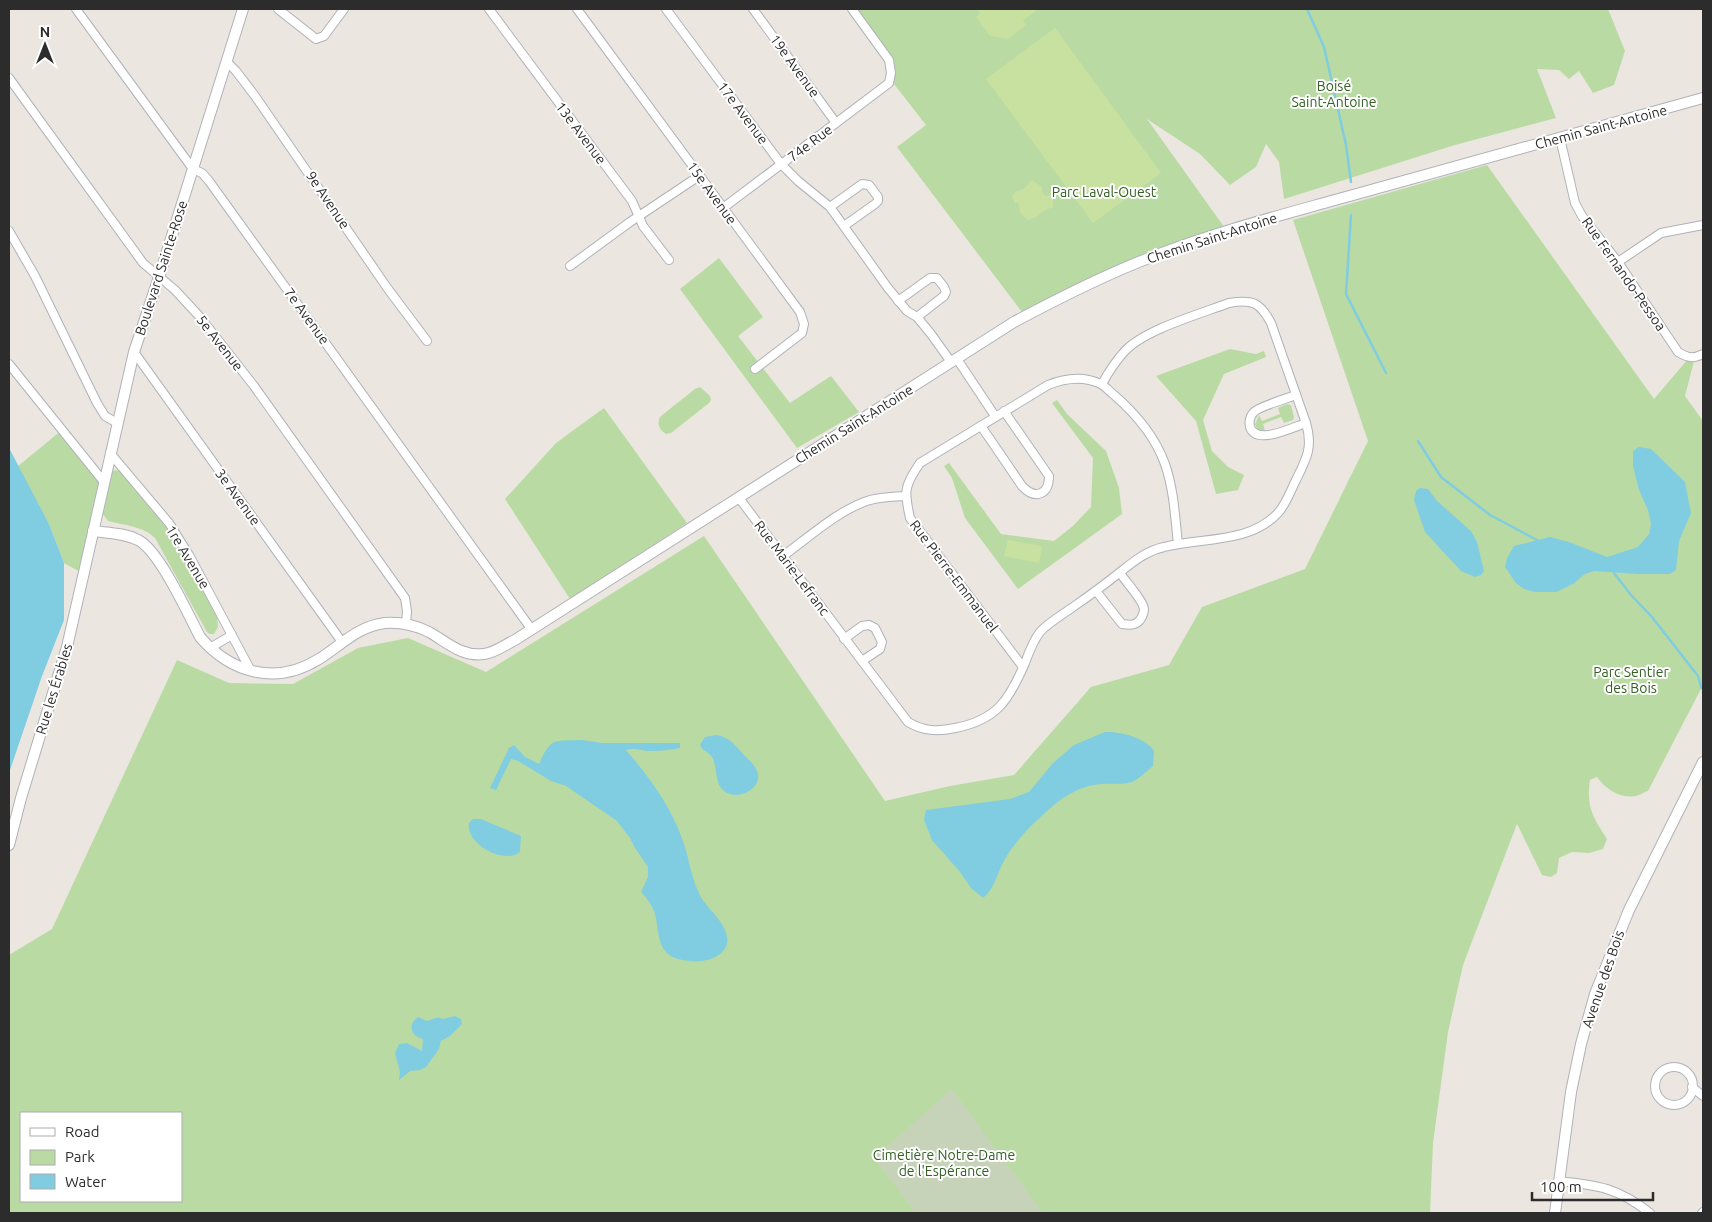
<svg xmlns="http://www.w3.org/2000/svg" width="1712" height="1222" viewBox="0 0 1712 1222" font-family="Ubuntu,sans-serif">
<rect width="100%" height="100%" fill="#ebe6e0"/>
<g fill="#b9dba3" fill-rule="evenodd">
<path d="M 852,9 L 1608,9 L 1625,51 L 1614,85 L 1593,93 L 1579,71 L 1569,79 L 1559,70 L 1537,69 L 1556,118 L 1455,145 L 1284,199 L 1279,162 L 1266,144 L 1256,167 L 1230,185 L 1200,154 L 1147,119 L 1227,231 L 1055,300 L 1028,320 L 897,147 L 926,125 L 890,79 L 892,66 Z"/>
<path d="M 1487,165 L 1654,399 L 1688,359 L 1694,361 L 1685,396 L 1703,421 L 1703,685 L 1648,791 C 1644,792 1640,795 1636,796 C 1621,799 1605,789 1597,777 L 1590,780 C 1586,807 1593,817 1607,839 L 1603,849 L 1589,853 L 1572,852 L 1559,858 L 1557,873 L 1551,877 L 1542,875 L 1517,824 L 1463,965 L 1448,1032 L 1433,1143 L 1430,1213 L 9,1213 L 9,955 L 52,929 L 177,660 L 229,683 L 293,684 L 358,648 L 408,638 L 486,672 L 704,536 L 885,801 L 950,786 L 1014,775 L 1091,687 L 1169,665 L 1202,607 L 1305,569 L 1368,441 L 1293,220 ZM 21,1113 L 181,1113 L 181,1201 L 21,1201 Z"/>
<path d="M 719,258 L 763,317 L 738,336 L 790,403 L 831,376 L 859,412 L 797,448 L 680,289 Z"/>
<path d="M 1230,349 L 1256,354 L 1264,351 L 1266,357 L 1224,374 L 1203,420 L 1212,451 L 1228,467 L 1244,475 L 1238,490 L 1216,494 L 1196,421 L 1156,376 Z"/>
<path d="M 700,387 L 710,396 L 711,400 L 709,403 L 671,433 L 666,434 C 659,430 656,422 661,416 L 695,389 Z"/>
<path d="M 1057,400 L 1067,414 L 1106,451 L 1119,488 L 1122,514 L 1018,589 L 965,518 L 952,478 L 944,466 L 949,463 L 1001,534 L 1054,541 L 1073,526 L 1091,507 L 1093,458 L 1052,403 Z"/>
<path d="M 1287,404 L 1291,405 L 1294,417 L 1293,420 L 1284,423 L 1281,417 L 1263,424 L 1265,431 L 1257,429 L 1255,424 L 1259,415 L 1262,421 L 1280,414 L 1278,408 Z"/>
<path d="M 604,408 L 687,523 L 570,599 L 505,499 L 556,443 Z"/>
<path d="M 62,430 L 104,482 L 82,573 L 64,563 L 49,524 L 17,467 Z"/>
<path d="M 115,470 L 119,471 L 167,528 L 217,615 L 218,627 L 214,634 L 210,634 L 207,632 L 155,538 C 143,526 123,525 108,521 L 103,514 L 112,472 Z"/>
</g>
<path fill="#c7d3b9" d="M 952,1089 L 1043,1213 L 916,1213 L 874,1158 Z"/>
<g fill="#c9e1a0">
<path d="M 977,9 L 1039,9 L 1023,20 L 1026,25 L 1008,39 L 990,36 L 976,17 L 980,14 Z"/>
<path d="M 1055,28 L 1161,173 L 1093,223 L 986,79 Z"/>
<path d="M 1032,180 L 1042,187 L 1042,191 L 1045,196 L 1050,195 L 1053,199 L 1053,207 L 1041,212 L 1038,216 L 1028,220 L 1021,214 L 1018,202 L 1015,203 L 1012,196 L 1017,191 L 1024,189 Z"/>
<path d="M 1008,540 L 1042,546 L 1039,563 L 1004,556 Z"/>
</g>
<g fill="#80cce0">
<path d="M 1639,447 L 1651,449 L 1685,482 L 1691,513 L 1679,541 L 1676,570 L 1670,574 L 1638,574 L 1594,571 L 1585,574 L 1573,584 L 1556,592 L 1535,592 L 1524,589 L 1516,583 L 1505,567 L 1507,558 L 1514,546 L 1550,537 L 1569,542 L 1607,557 L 1638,547 L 1649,534 L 1651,524 L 1648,510 L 1639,490 L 1633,466 L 1633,451 Z"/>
<path d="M 9,448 L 49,524 L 64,563 L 64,620 L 42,676 L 9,773 Z"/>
<path d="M 1420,488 L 1428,489 L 1437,501 L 1471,531 L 1477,542 L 1484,571 L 1481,575 L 1475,577 L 1461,571 L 1425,532 L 1414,500 L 1416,491 Z"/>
<path d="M 1105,732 C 1119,731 1147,738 1154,751 L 1153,766 C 1146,772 1140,778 1132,782 C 1123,785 1111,783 1101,784 C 1086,785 1071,792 1059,801 C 1039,817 1018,837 1005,859 C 997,873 995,888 983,898 L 971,888 L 960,872 L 932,840 L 924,820 L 926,810 L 1010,799 L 1029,792 L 1053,763 L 1074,745 Z"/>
<path d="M 717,735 C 732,739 734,744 744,755 C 750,761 756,766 758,774 C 761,791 733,803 721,788 C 715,779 717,768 713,759 C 710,752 703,752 700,745 L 705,737 Z"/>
<path d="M 582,740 L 602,743 L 680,743 L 680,748 C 671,750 661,751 651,751 C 642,751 634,747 626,750 C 651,779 672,808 684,844 C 689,859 691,876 698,891 C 704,907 723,918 727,936 C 730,952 714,960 701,961 C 692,962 674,960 668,954 C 656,943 659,925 654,911 C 651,904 647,898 641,892 L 648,877 L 648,867 L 635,848 L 630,838 L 617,821 L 566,786 L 551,781 L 518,761 L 511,759 L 496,790 L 490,788 L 509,748 L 514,745 L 525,757 L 539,764 C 551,737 554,741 582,740 Z"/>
<path d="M 473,819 L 481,819 L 521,836 L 520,852 C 504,865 465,844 469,823 Z"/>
<path d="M 455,1016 L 461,1019 L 462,1024 L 450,1036 L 441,1041 L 439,1049 L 426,1067 L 420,1070 L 410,1071 L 399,1080 L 400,1072 L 395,1053 L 399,1044 L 407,1043 L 422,1051 L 423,1039 C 411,1036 407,1025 418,1017 L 427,1021 C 434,1019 437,1016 443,1019 Z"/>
</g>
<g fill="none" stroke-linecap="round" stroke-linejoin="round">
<g stroke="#80cce0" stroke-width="2.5">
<path d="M 1307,9 L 1324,47 L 1346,145 L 1351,182"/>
<path d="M 1351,215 L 1346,294 L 1386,373"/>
<path d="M 1418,441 L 1441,477 L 1490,515 L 1537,540"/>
<path d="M 1614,573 L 1631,595 L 1652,617 L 1698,676 L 1701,687 L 1703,689"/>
</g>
<g stroke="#b0b2ba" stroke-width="10">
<g id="street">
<path d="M 76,9 L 193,169 L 202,173 L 209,181 L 532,630"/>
<path d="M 278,9 L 316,39 L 324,36 L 344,9"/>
<path d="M 489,9 L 632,201 L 643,226 L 669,260"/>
<path d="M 577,9 L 800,312 L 804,324 L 802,333 L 755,369"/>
<path d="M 666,9 L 781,164 L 798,181 L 830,207 L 888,288 L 907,311 L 917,317 L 931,334 L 951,362"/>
<path d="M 753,9 L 836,123"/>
<path d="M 226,61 L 236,71 L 255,96 L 388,289 L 427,341"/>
<path d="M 9,78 L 143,263 L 175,290 L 200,317 L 254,386 L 405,598 L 407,611 L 406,624"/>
<path d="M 1560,138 L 1575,203 L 1582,216 L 1618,262 L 1678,352 C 1688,358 1693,359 1703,354"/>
<path d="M 830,207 L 862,184 L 869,185 L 878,197 L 878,201 L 875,204 L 844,226"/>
<path d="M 723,208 L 889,83 L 891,73 L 889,60 L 852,9"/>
<path d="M 9,231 L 35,276 L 97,403 L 105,416 L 117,423"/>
<path d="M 1618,262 L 1661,233 L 1703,225"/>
<path d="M 570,266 L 630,222 L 699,176"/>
<path d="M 898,301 L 930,278 L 937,278 L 944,287 L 946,292 L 944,296 L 917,317"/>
<path d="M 134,352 L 342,642"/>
<path d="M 957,359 L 995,416"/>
<path d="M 9,364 L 104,482"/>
<path d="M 1296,395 C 1288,398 1258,407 1254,412 C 1250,416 1249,422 1250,427 C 1256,446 1293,427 1306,423"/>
<path d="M 981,426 L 1022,486 C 1035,500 1049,495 1049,476 L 1004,411"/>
<path d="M 110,453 L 169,523 L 189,555 L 251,671"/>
<path d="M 739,498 L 908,722 C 923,731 937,732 955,728 C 997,720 1009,700 1025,663 C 1029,652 1033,641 1040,632 C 1049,622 1062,615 1073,607 C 1089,596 1104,585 1119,573 C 1133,562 1146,551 1164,547 C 1202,537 1249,544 1278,513 C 1286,504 1291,490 1296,480 C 1307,458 1313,447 1306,423 L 1271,323 C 1260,302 1252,299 1229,303 C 1200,314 1143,330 1124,352 C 1115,362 1108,373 1102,384"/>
<path d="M 783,556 C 809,537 840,509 870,500 C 882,497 893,497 905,496"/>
<path d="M 1096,591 L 1122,624 C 1129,625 1135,626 1140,620 C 1142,617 1144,613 1144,609 C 1143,600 1125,581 1120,573"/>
<path d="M 844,639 L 862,626 L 869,625 L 875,628 L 882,642 L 880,649 L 862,661"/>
<path d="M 210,648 L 232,635"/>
<path d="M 1023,667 L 910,518 C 904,491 904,486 920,463 L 1048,385 C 1065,378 1084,376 1101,384 C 1105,386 1109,391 1113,394 C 1135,413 1155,436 1165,464 C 1174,490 1175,517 1178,544"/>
<circle cx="1674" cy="1086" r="19"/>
<path d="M 1692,1087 L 1703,1096"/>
<path d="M 1558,1181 C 1598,1185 1618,1188 1650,1213"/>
<path d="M 1702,1213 L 1703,1212"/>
</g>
</g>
<g stroke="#b0b2ba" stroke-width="12">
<g id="secondary">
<path d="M 93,531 C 108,533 125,533 138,540 C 159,550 188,614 200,637 C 231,673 276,686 319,659 C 340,646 358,626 385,623 C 400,622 415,625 429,632 C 447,642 461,657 484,654 C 494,653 505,645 515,640 L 1014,322 C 1059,298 1106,274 1154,256 C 1213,233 1274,217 1335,200 C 1457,165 1580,133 1703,98"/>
<path d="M 9,845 L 21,798 L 67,647 L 134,352 L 159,277 L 243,9"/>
<path d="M 1555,1213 L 1571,1092 L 1581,1044 L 1595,994 L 1629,910 L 1703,762"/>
</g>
</g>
<use href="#street" stroke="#fff" stroke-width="8"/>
<use href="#secondary" stroke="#fff" stroke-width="10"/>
</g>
<g text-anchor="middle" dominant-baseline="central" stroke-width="4" stroke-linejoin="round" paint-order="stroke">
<g font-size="14" fill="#2c2c2c" stroke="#fff">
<text transform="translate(795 66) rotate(54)">19e Avenue</text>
<text transform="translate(743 113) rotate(53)">17e Avenue</text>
<text transform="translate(1601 127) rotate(-15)">Chemin Saint-Antoine</text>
<text transform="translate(581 133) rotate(53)">13e Avenue</text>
<text transform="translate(810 143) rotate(-37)">74e Rue</text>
<text transform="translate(712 193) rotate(54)">15e Avenue</text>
<text transform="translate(328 200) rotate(56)">9e Avenue</text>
<text transform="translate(1212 238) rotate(-18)">Chemin Saint-Antoine</text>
<text transform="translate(161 268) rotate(-72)">Boulevard Sainte-Rose</text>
<text transform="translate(1624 274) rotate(55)">Rue Fernando-Pessoa</text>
<text transform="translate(307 316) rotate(54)">7e Avenue</text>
<text transform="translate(220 343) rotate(52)">5e Avenue</text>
<text transform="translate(854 424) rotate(-32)">Chemin Saint-Antoine</text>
<text transform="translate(238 497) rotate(54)">3e Avenue</text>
<text transform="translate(188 557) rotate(59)">1re Avenue</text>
<text transform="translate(792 568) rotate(53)">Rue Marie-Lefranc</text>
<text transform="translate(954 576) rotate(53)">Rue Pierre-Emmanuel</text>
<text transform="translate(54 689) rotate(-73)">Rue les Érables</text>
<text transform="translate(1603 979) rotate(-71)">Avenue des Bois</text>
</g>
<g font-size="14" fill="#346024" stroke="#fff">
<text x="1334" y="86">Boisé<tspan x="1334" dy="16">Saint-Antoine</tspan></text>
<text x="1104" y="192">Parc Laval-Ouest</text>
<text x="1631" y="672">Parc Sentier<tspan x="1631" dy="16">des Bois</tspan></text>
<text x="944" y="1155">Cimetière Notre-Dame<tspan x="944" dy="16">de l'Espérance</tspan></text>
</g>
</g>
<rect width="1712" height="1222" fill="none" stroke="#2c2c2c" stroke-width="20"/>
<rect x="20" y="1112" width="162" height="90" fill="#ffffff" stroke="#ababab"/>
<rect x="30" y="1128" width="25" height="8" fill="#ffffff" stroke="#ababab"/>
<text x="65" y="1137" font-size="15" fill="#2c2c2c">Road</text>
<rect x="30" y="1150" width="25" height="15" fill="#b9dba3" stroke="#ababab"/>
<text x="65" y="1162" font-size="15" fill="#2c2c2c">Park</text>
<rect x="30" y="1174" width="25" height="15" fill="#80cce0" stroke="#ababab"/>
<text x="65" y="1187" font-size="15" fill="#2c2c2c">Water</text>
<g transform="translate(45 45)" stroke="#ffffff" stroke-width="4" paint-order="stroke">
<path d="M0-4L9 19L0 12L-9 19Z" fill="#2c2c2c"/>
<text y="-8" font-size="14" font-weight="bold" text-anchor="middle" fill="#2c2c2c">N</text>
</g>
<path d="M1532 1192v8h121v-8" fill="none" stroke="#2c2c2c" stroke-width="2.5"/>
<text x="1540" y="1192" font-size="15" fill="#2c2c2c" stroke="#ffffff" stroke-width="4" paint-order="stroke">100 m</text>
</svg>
